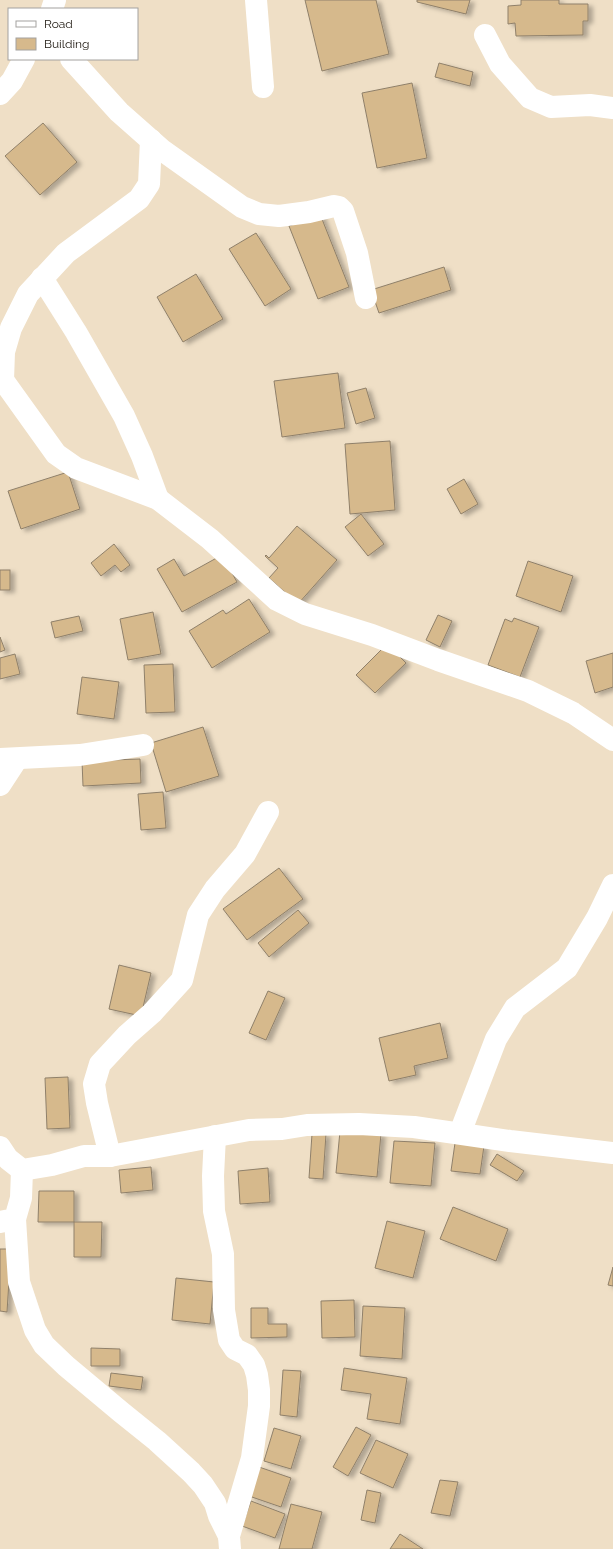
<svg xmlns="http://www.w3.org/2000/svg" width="613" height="1549" viewBox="0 0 613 1549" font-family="Raleway,sans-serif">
<defs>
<filter id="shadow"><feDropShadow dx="4.5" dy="2.5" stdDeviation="2" flood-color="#0004"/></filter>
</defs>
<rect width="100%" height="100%" fill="#efdfc6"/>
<g fill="#d6b98c" stroke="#8f806a" filter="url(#shadow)">
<path d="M 305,0 L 376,0 L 389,54 L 322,71 Z"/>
<path d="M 417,0 L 470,0 L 466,14 L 417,2 Z"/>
<path d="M 521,0 L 559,0 L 559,4 L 588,4 L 588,21 L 583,21 L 583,35 L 516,36 L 515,23 L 508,24 L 508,6 L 521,5 Z"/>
<path d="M 439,63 L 473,72 L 470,86 L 435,77 Z"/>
<path d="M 412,83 L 427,158 L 377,168 L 362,93 Z"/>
<path d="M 43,123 L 77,162 L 40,195 L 5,156 Z"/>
<path d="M 320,214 L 349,287 L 318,299 L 289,226 Z"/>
<path d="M 256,233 L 291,289 L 265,306 L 229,249 Z"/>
<path d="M 444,267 L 451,290 L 379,313 L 371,290 Z"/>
<path d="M 196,274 L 223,319 L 183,342 L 157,297 Z"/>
<path d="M 338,373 L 345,428 L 282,437 L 274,381 Z"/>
<path d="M 366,388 L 375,418 L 356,424 L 347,393 Z"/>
<path d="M 390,441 L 395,510 L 350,514 L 345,444 Z"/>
<path d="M 68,472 L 80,509 L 21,529 L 8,491 Z"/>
<path d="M 464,479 L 478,504 L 461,514 L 447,489 Z"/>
<path d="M 361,514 L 384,544 L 368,556 L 345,527 Z"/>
<path d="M 297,526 L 337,560 L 298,604 L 269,578 L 278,568 L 265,556 L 266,555 L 269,558 Z"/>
<path d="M 114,544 L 130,565 L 121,572 L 115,565 L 101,576 L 91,563 Z"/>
<path d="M 222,555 L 237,582 L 182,612 L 157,569 L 174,559 L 184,576 Z"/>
<path d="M 528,561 L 573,576 L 561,612 L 516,596 Z"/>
<rect x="0" y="570" width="10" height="20"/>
<path d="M 249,599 L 270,632 L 212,668 L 189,631 L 223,610 L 226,614 Z"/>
<path d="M 153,612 L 161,654 L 128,660 L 120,619 Z"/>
<path d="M 438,615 L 452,621 L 440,647 L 426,640 Z"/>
<path d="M 79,616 L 83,631 L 55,638 L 51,622 Z"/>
<path d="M 514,618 L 539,627 L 520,677 L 488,665 L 505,619 L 512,622 Z"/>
<path d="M 0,637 L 5,650 L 0,652 Z"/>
<path d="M 387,644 L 406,663 L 375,693 L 356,675 Z"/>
<path d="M 613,653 L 613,687 L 595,693 L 586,661 Z"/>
<path d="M 15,654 L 20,674 L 0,679 L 0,658 Z"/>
<path d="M 173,664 L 175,712 L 146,713 L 144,665 Z"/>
<path d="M 82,677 L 119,682 L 114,719 L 77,714 Z"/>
<path d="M 203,727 L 219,776 L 166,792 L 151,743 Z"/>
<path d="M 140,759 L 141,783 L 83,786 L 82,761 Z"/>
<path d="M 163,792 L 166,828 L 141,830 L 138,794 Z"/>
<path d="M 279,868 L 303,899 L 247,940 L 223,909 Z"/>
<path d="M 298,910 L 309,923 L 269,957 L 258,943 Z"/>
<path d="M 119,965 L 151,973 L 141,1016 L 109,1009 Z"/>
<path d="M 268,991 L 285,998 L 266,1040 L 249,1033 Z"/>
<path d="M 440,1023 L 448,1058 L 414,1066 L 416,1075 L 389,1081 L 379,1038 Z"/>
<path d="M 68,1077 L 70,1128 L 47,1129 L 45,1078 Z"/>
<path d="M 340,1131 L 381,1134 L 377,1177 L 336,1173 Z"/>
<path d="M 312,1134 L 326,1134 L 323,1179 L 309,1178 Z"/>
<path d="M 394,1141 L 435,1143 L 431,1186 L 390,1183 Z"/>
<path d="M 455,1143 L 484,1146 L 480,1174 L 451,1171 Z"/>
<path d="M 497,1154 L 524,1171 L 517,1181 L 490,1165 Z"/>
<path d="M 151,1167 L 153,1190 L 121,1193 L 119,1170 Z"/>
<path d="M 268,1168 L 270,1202 L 240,1204 L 238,1171 Z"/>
<path d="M 39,1191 L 74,1191 L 74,1222 L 38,1222 Z"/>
<path d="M 453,1207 L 508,1229 L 496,1261 L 440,1239 Z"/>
<path d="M 387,1221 L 425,1231 L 413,1278 L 375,1268 Z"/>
<path d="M 74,1222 L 102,1222 L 101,1257 L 74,1257 Z"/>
<path d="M 0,1249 L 11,1249 L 7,1312 L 0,1311 Z"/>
<path d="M 613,1267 L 613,1286 L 608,1285 Z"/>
<path d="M 176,1278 L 214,1282 L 210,1324 L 172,1320 Z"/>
<path d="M 354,1300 L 355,1337 L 322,1338 L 321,1301 Z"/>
<path d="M 363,1306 L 405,1308 L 402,1359 L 360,1356 Z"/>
<path d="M 251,1308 L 268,1308 L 268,1324 L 287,1324 L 287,1337 L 251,1338 Z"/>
<path d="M 91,1348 L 120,1349 L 120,1366 L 91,1366 Z"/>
<path d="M 344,1368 L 407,1378 L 400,1424 L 367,1419 L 371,1394 L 341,1390 Z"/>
<path d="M 283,1370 L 301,1371 L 297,1417 L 280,1415 Z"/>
<path d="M 111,1373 L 143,1377 L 141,1390 L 109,1386 Z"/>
<path d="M 356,1427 L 371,1435 L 348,1476 L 333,1467 Z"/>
<path d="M 274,1428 L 301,1436 L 291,1469 L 264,1461 Z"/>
<path d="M 376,1440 L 408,1454 L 393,1488 L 360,1473 Z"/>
<path d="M 259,1467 L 291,1478 L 281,1507 L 249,1496 Z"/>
<path d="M 440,1480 L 458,1482 L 450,1516 L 431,1513 Z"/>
<path d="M 367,1490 L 381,1493 L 375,1523 L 361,1520 Z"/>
<path d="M 251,1501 L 285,1514 L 275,1538 L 242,1526 Z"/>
<path d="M 291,1504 L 322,1512 L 312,1549 L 279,1549 Z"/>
<path d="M 400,1534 L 423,1549 L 390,1549 Z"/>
</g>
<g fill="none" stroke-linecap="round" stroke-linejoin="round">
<g stroke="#fff" stroke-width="22">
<path d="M 256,0 L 263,87"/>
<path d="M 52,9 L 55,0"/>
<path d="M 485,35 L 500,64 L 530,98 L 551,107 L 590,105 L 613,108"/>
<path d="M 71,59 L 119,112 L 162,150 L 242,207 L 259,214 L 279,216 L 309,212 L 334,206 L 339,207 L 343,211 L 357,253 L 366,298"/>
<path d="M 0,94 L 12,81 L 24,59"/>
<path d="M 42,278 L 76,332 L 124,416 L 142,456 L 158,499"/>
<path d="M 0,376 L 56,454 L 76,468 L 158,499 L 210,539 L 277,600 L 305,614 L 372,635 L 438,660 L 528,691 L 573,713 L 613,740"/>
<path d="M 3,380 L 4,352 L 11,328 L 28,294 L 66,253 L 139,199 L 149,184 L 151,140"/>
<path d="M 0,759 L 80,755 L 143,745"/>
<path d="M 0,785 L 17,759"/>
<path d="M 460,1133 L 496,1039 L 515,1008 L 567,968 L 597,918 L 613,885"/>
<path d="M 215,1136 L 213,1176 L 214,1211 L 223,1254 L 224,1310 L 229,1340 L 235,1349 L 247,1355 L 254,1365 L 257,1375 L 259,1390 L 259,1406 L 252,1458 L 229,1536 L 230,1549"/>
<path d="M 0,1147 L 8,1159 L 22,1170 L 52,1165 L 84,1156 L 110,1156 L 249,1130 L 282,1129 L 307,1125 L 359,1124 L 414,1127 L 510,1141 L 613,1153"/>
<path d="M 110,1156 L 97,1103 L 94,1084 L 100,1064 L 127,1035 L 152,1013 L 182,980 L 198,915 L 215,889 L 245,854 L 268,812"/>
<path d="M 15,1219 L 19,1282 L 35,1330 L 44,1345 L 66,1366 L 121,1412 L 157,1441 L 191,1472 L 203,1485 L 215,1503 L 219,1516 L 229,1536"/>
<path d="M 0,1222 L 15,1219 L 21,1198 L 22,1170"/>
</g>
</g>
<rect x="8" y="8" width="130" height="52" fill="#ffffff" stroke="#a4a29f"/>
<rect x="16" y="21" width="20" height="6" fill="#ffffff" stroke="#a4a29f"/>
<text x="44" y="28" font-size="12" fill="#1c160e">Road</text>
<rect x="16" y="38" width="20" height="12" fill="#d6b98c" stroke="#a4a29f"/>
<text x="44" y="48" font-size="12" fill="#1c160e">Building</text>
</svg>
